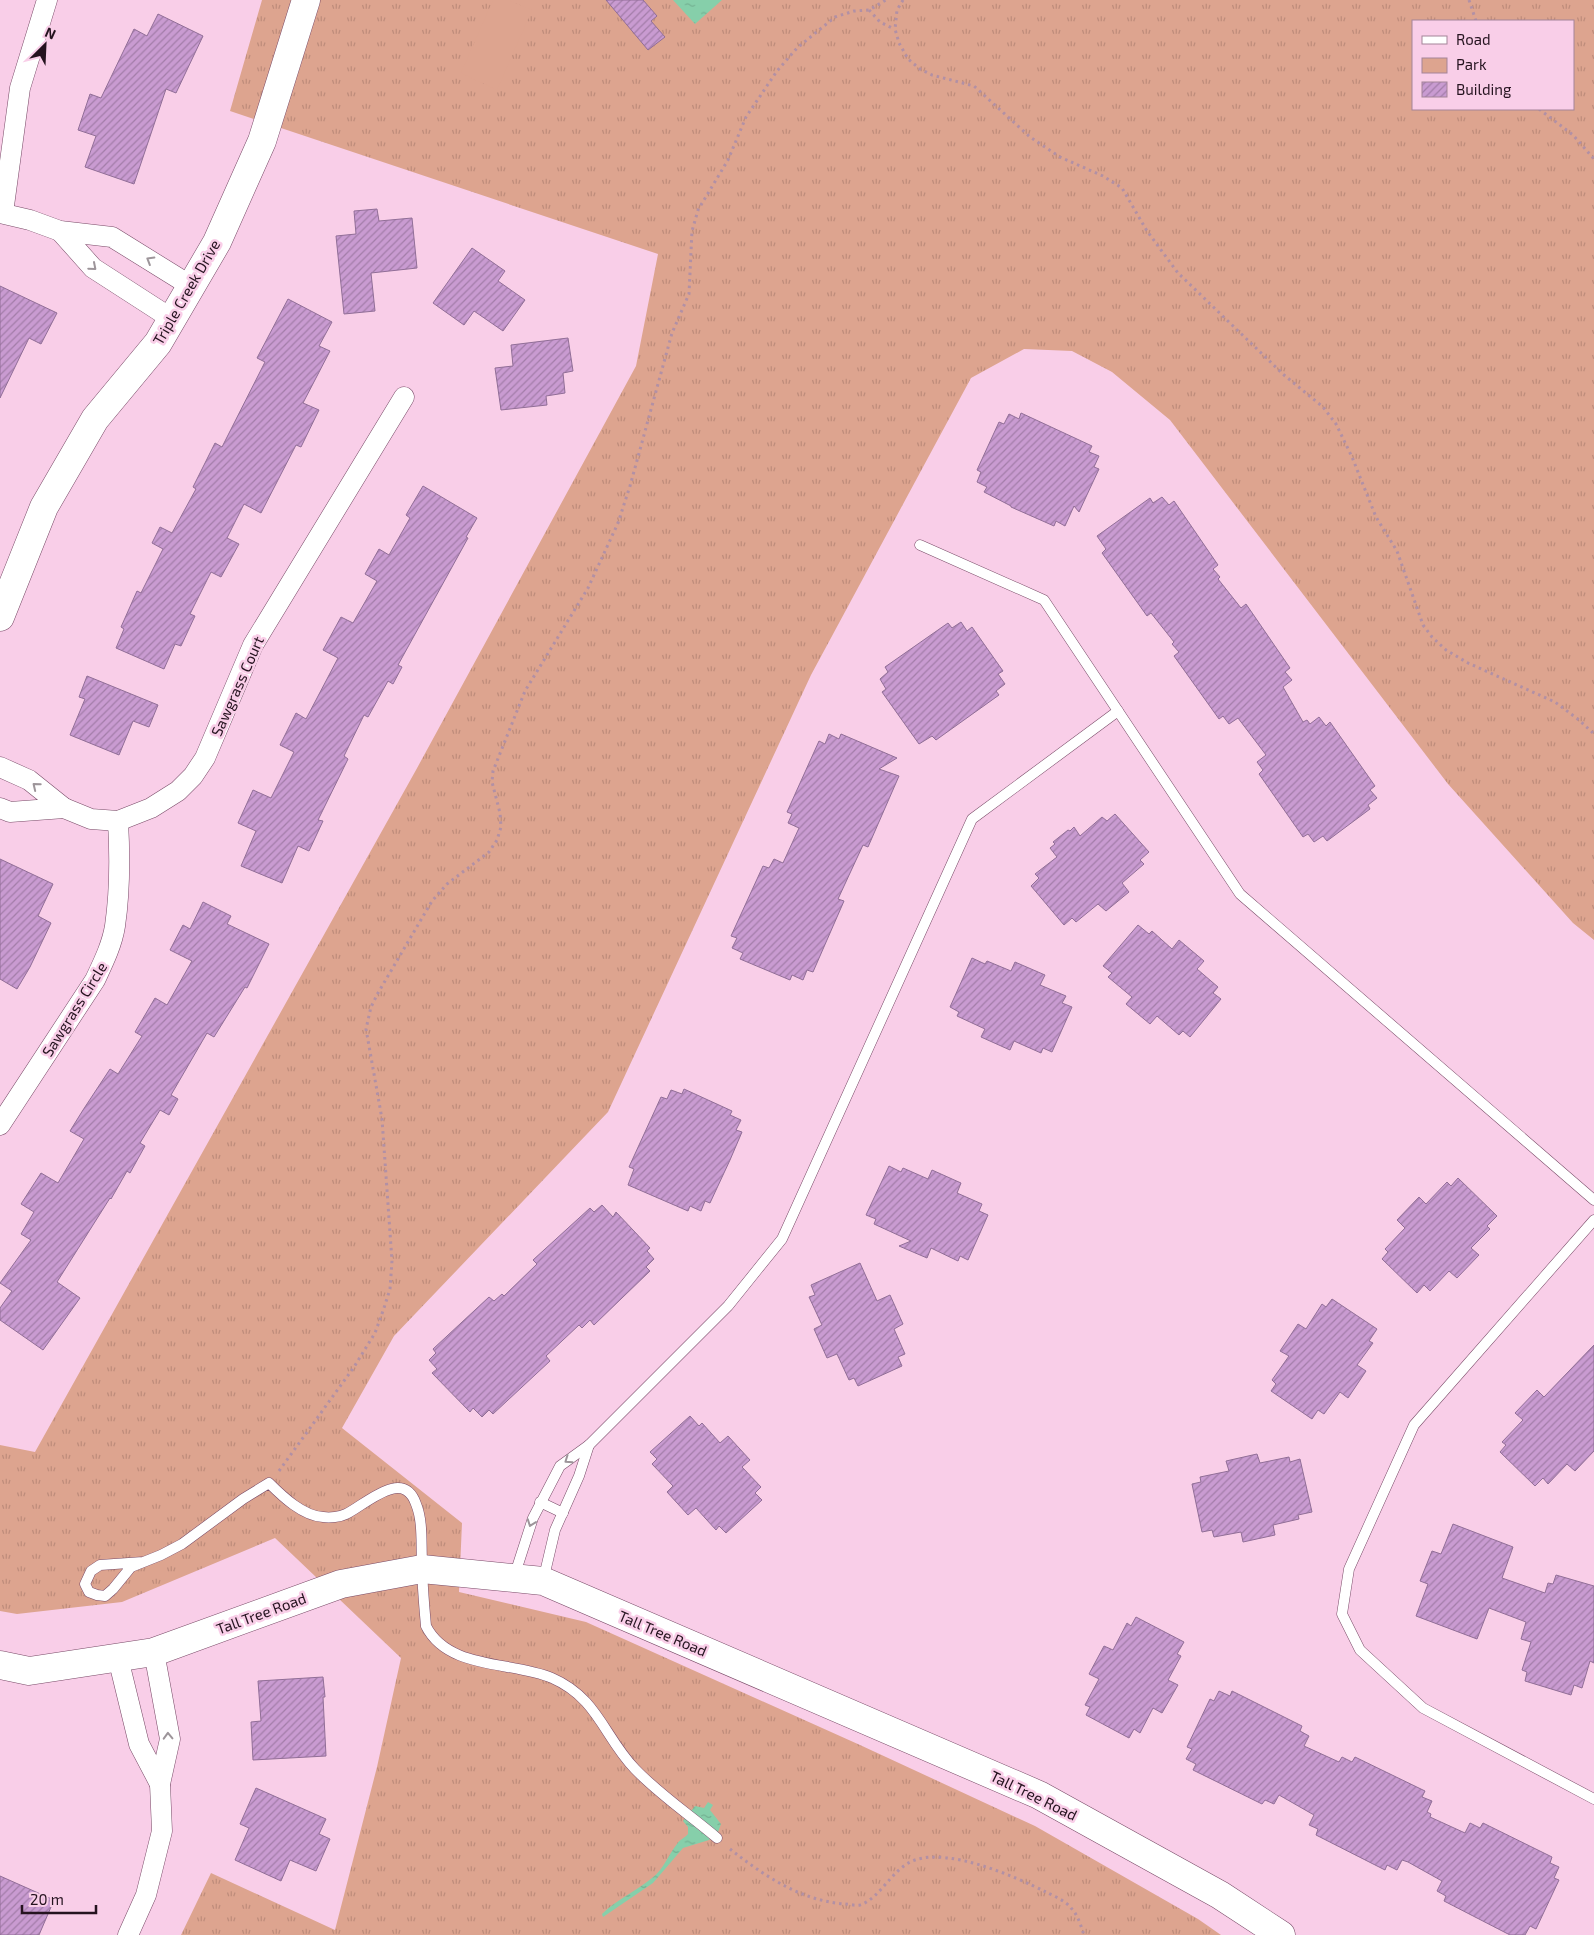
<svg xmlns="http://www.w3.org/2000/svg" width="1594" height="1935" viewBox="0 0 1594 1935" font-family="'Exo 2',sans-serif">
<defs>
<pattern id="grass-tufts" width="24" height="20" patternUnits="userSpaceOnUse" patternTransform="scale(1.25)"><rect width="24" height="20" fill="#dda48f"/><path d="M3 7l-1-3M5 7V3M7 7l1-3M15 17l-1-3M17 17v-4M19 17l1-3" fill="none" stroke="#be8c7b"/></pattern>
<pattern id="water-ripples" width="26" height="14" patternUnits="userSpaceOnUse" patternTransform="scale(1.25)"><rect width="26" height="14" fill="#86cfaa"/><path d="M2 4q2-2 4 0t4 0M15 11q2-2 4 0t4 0" fill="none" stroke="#74b192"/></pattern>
<pattern id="building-hatch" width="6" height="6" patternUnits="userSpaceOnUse" patternTransform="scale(1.25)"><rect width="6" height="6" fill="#c99bd1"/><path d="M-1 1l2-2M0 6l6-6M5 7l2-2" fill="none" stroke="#a37da9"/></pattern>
</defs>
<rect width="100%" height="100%" fill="#f9cee8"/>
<path fill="url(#grass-tufts)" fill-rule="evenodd" d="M 262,0 L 1594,0 L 1594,940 L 1573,923 L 1448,784 L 1170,420 L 1112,372 L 1072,351 L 1024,349 L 971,378 L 811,675 L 608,1112 L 394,1336 L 342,1428 L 462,1523 L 459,1592 L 586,1622 L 860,1745 L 1035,1826 L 1198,1919 L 1221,1935 L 181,1935 L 211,1873 L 335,1930 L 377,1767 L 401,1658 L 275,1538 L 122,1602 L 17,1614 L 0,1611 L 0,1445 L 35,1452 L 416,770 L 636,366 L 658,254 L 230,111 ZM 1413,21 L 1573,21 L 1573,109 L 1413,109 Z"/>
<path fill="#dda48f" d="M 493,0 L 508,0 L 532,10 L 497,90 L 461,73 Z"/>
<g fill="url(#water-ripples)">
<path d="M 673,0 L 722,0 L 695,24 Z"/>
<path d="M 708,1802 L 713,1805 L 710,1810 L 721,1824 L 718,1832 L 709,1840 L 683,1848 L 653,1883 L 603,1917 L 602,1914 C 616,1900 636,1891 652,1878 C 664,1869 668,1855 677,1844 C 680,1839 685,1838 688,1834 L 688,1827 L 683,1821 L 695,1806 L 704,1808 Z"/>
</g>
<g fill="url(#building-hatch)" stroke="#916e97">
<path d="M 606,0 L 643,0 L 657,16 L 651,21 L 665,37 L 648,50 Z"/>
<path d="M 158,14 L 203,36 L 176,93 L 166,89 L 134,184 L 85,167 L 96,136 L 78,130 L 90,94 L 101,98 L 134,29 L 147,36 Z"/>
<path d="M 377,209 L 379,221 L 412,218 L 417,268 L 371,273 L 375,311 L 344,314 L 336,236 L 356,234 L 354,211 Z"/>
<path d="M 472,248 L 505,271 L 498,281 L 525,300 L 503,331 L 474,311 L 464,325 L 433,303 Z"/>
<path d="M 0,286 L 57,313 L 41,344 L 29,338 L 0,398 Z"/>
<path d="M 288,299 L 332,322 L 319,346 L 330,351 L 303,403 L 319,410 L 301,447 L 296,445 L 261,513 L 244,504 L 227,538 L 239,544 L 221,577 L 211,572 L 190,614 L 195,616 L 181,646 L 175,644 L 164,669 L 116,648 L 124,629 L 121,627 L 137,591 L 141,593 L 163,549 L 152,543 L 160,527 L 172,533 L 196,489 L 193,487 L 215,443 L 222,447 L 265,362 L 257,358 Z"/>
<path d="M 568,338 L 573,371 L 563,373 L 565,393 L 546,396 L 547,405 L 501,410 L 495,368 L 513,366 L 511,345 Z"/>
<path d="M 1021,413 L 1092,446 L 1089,452 L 1099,456 L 1094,467 L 1099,469 L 1079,512 L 1074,506 L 1065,526 L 1056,521 L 1054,526 L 1011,507 L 1011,506 L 984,492 L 987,487 L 977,482 L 981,472 L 977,470 L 999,422 L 1004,424 L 1009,414 L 1019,419 Z"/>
<path d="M 423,486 L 477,518 L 466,537 L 468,538 L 398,665 L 402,667 L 393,684 L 388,681 L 368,717 L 364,715 L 344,756 L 348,759 L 318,820 L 323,821 L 309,851 L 298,846 L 282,883 L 241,866 L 256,831 L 238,823 L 253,790 L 271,798 L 294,752 L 280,745 L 296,713 L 306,719 L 338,658 L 323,650 L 341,617 L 353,623 L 377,581 L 365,574 L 379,549 L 389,555 L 410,518 L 406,515 Z"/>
<path d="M 1162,497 L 1169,505 L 1174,501 L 1218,565 L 1213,569 L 1220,577 L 1218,579 L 1241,608 L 1246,604 L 1290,668 L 1285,672 L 1292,680 L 1283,687 L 1303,722 L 1307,720 L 1310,724 L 1319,717 L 1326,726 L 1330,722 L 1375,786 L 1370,790 L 1377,798 L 1368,805 L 1370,809 L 1327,841 L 1323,836 L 1314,842 L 1308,834 L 1303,837 L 1259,774 L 1263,770 L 1257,762 L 1266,755 L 1263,751 L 1238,718 L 1229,724 L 1223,716 L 1219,719 L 1174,656 L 1179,652 L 1172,644 L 1174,642 L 1151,613 L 1147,616 L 1102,553 L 1106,549 L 1097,536 L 1150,498 L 1153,503 Z"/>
<path d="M 961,622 L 967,631 L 972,627 L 1003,671 L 998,674 L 1005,684 L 996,691 L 999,695 L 936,740 L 932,736 L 919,744 L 882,692 L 886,689 L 880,679 L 888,672 L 885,667 L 948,623 L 952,628 Z"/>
<path d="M 87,676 L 158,705 L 149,727 L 133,721 L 119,755 L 70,735 L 85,699 L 79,697 Z"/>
<path d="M 829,734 L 839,739 L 841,734 L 897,758 L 879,769 L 899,776 L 868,847 L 863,845 L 838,899 L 844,901 L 813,972 L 807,970 L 803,980 L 792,975 L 790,980 L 740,959 L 743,953 L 732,948 L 737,938 L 731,936 L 763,866 L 769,868 L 774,859 L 783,863 L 799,828 L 788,823 L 792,814 L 787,812 L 819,741 L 825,744 Z"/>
<path d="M 1115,814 L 1149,852 L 1140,860 L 1144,864 L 1122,883 L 1129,892 L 1106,911 L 1098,904 L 1076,922 L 1072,918 L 1064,925 L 1031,886 L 1039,878 L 1035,874 L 1057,857 L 1050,848 L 1055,844 L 1053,842 L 1068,830 L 1070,831 L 1074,827 L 1080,836 L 1102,817 L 1107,821 Z"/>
<path d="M 0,859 L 53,884 L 38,916 L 51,923 L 30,967 L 17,989 L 0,979 Z"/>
<path d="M 203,902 L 231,916 L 227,924 L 269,944 L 247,988 L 245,987 L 214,1037 L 207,1033 L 171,1095 L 178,1099 L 169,1115 L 160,1110 L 140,1143 L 145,1146 L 130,1173 L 127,1171 L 111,1199 L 110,1198 L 57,1282 L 80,1298 L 43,1350 L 0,1320 L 0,1308 L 12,1291 L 0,1283 L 31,1240 L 21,1234 L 34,1212 L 21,1204 L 41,1173 L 58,1183 L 84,1139 L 70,1131 L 83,1110 L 110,1069 L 118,1074 L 142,1036 L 135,1032 L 155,998 L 167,1005 L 192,961 L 170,950 L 183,925 L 190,929 Z"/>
<path d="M 1138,925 L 1149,934 L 1152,931 L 1172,949 L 1179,940 L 1204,961 L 1197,969 L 1218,987 L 1213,993 L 1221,999 L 1190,1037 L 1183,1031 L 1179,1035 L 1157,1016 L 1150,1024 L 1126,1004 L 1132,997 L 1108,977 L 1112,973 L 1103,966 Z"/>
<path d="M 972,958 L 985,964 L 987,961 L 1011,971 L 1015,962 L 1045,975 L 1040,985 L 1066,996 L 1062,1003 L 1072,1007 L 1052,1052 L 1043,1048 L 1041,1053 L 1014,1041 L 1010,1050 L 981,1037 L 985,1029 L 957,1016 L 959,1012 L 950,1007 Z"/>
<path d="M 684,1089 L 732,1111 L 730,1115 L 741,1120 L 736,1130 L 742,1132 L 730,1160 L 710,1203 L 705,1201 L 701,1211 L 690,1206 L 688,1211 L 628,1185 L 634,1169 L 629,1167 L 661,1097 L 667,1099 L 671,1090 L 682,1094 Z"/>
<path d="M 889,1166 L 901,1172 L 903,1168 L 928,1179 L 932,1170 L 961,1183 L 957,1193 L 982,1204 L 979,1211 L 988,1215 L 968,1260 L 960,1256 L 958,1261 L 931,1248 L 927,1258 L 899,1246 L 911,1241 L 874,1224 L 876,1219 L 866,1215 Z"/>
<path d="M 1458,1178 L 1497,1216 L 1487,1226 L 1490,1229 L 1471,1248 L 1479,1255 L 1457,1278 L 1449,1271 L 1430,1291 L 1424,1285 L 1417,1293 L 1382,1259 L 1388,1252 L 1385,1249 L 1405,1228 L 1397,1220 L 1419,1197 L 1426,1204 L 1447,1182 L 1451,1186 Z"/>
<path d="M 602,1205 L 613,1217 L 616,1212 L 650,1248 L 647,1251 L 654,1259 L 646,1267 L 650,1271 L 594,1325 L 590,1320 L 582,1328 L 579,1325 L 546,1356 L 550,1361 L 493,1414 L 489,1410 L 482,1417 L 473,1408 L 470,1412 L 432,1373 L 437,1369 L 429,1360 L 436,1353 L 433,1349 L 489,1297 L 494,1301 L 502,1294 L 504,1296 L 537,1264 L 533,1260 L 590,1208 L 594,1212 Z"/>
<path d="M 860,1263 L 877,1301 L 890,1295 L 903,1324 L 894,1329 L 905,1354 L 898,1357 L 902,1366 L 858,1386 L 854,1378 L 849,1380 L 837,1354 L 827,1358 L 814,1329 L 822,1325 L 809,1297 L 815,1295 L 811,1285 Z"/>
<path d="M 1332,1299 L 1377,1329 L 1369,1341 L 1373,1343 L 1357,1365 L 1366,1371 L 1348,1398 L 1340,1392 L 1324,1414 L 1318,1410 L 1312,1419 L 1271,1391 L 1276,1384 L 1272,1380 L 1289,1356 L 1280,1351 L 1298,1324 L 1306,1329 L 1322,1304 L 1326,1307 Z"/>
<path d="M 1594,1345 L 1594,1451 L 1575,1471 L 1567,1464 L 1548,1484 L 1543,1478 L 1535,1486 L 1500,1452 L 1506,1445 L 1502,1442 L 1523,1420 L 1515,1413 L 1537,1390 L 1544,1397 Z"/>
<path d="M 690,1416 L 699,1426 L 702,1423 L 720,1443 L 728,1436 L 750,1460 L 742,1467 L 761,1487 L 755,1493 L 762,1500 L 726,1533 L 719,1526 L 716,1530 L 696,1508 L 688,1515 L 667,1492 L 673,1486 L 652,1464 L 657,1459 L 650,1452 Z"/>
<path d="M 1257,1454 L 1260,1463 L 1289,1457 L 1290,1462 L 1300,1459 L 1312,1512 L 1298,1515 L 1299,1519 L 1273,1525 L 1275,1535 L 1243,1542 L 1241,1532 L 1214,1537 L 1212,1530 L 1202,1532 L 1192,1484 L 1201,1482 L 1200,1477 L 1229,1471 L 1226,1461 Z"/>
<path d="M 1453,1524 L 1513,1547 L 1502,1578 L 1545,1593 L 1548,1583 L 1553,1584 L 1556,1575 L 1594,1586 L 1594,1663 L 1590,1661 L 1582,1688 L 1574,1685 L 1571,1695 L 1525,1681 L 1527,1672 L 1522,1670 L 1531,1642 L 1521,1639 L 1526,1622 L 1489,1608 L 1477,1639 L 1416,1616 L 1428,1584 L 1420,1581 L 1432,1551 L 1441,1554 Z"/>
<path d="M 1136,1617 L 1184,1642 L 1177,1654 L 1181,1656 L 1168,1680 L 1178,1685 L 1162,1713 L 1153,1708 L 1140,1733 L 1134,1729 L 1129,1738 L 1086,1715 L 1090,1707 L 1085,1705 L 1099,1679 L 1089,1674 L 1104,1646 L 1113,1650 L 1127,1623 L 1131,1626 Z"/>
<path d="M 323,1677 L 325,1697 L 323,1697 L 326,1756 L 253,1760 L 251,1722 L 261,1721 L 258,1681 Z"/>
<path d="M 1219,1691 L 1230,1696 L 1232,1691 L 1302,1726 L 1300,1731 L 1309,1736 L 1304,1746 L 1339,1762 L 1342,1757 L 1352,1762 L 1355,1757 L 1425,1791 L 1422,1797 L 1432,1801 L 1427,1812 L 1431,1814 L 1430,1817 L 1465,1833 L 1470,1823 L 1480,1828 L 1483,1823 L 1552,1857 L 1550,1863 L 1559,1867 L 1554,1878 L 1559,1880 L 1536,1929 L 1530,1926 L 1525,1935 L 1510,1935 L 1444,1901 L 1446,1896 L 1437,1891 L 1442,1881 L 1408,1862 L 1402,1860 L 1397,1870 L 1387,1865 L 1385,1870 L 1316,1835 L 1318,1829 L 1309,1825 L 1314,1815 L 1279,1795 L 1274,1804 L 1265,1800 L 1262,1804 L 1193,1770 L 1196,1764 L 1186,1759 L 1192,1749 L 1187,1747 L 1210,1699 L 1214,1701 Z"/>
<path d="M 256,1788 L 326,1819 L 319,1834 L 330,1839 L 316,1871 L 290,1860 L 281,1881 L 235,1860 L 249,1828 L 240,1824 Z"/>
<path d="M 0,1876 L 54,1900 L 39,1935 L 0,1935 Z"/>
</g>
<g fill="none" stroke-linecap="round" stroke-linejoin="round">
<g stroke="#784a67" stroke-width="11">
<g id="lane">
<path d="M 920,545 L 1044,600 L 1240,894 L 1594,1200"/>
<path d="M 1594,1220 L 1414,1425 L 1349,1569 L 1342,1614 L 1360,1650 L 1423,1708 L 1594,1799"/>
<path d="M 540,1502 L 563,1513"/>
<path d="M 143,1562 L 100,1565 L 91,1571 L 85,1584 L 89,1592 L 97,1595 L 105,1596 L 113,1589 L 131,1567 L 161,1555 L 182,1544 L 243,1499 L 269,1483 C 283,1497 303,1516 323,1517 C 330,1518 340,1517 346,1514 C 365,1505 403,1467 416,1504 C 423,1521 421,1542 422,1561 C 422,1583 424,1604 426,1626 C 448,1670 512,1661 552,1678 C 598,1698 604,1737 635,1769 C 660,1795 690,1815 717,1838"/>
<path d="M 514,1577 L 533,1518 L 560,1466 L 589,1445 L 728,1306 L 782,1239 L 972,819 L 1118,711"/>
<path d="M 543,1581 L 555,1530 L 579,1476 L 589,1445"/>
</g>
</g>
<g stroke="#784a67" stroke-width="21">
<g id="street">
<path d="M 0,213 L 30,220 L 60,231 L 112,237 L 191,286"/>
<path d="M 3,213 L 20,88 L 47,0"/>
<path d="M 60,231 L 93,268 L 172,319"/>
<path d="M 0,767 L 29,780 L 64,808 L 10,812 L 0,808"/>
<path d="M 64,808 L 91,819 L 118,821 L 151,808 L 178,791 L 193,776 L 205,758 L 253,645 L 404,397"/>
<path d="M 0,1125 L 95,980 C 103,963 112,945 115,926 C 120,892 120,856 118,821"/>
<path d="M 118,1658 L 139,1744 L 160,1784"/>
<path d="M 128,1935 L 146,1895 L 162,1831 L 160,1784 L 170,1739 L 154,1652"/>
</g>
</g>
<g stroke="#784a67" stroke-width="29">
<g id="secondary">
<path d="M 0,617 L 44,507 L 95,419 L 158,343 L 217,242 L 262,141 L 306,0"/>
<path d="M 0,1665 L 29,1671 L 154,1652 L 341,1584 L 422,1569 L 543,1581 L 1039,1795 L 1220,1895 L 1281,1935"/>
</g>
</g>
<g stroke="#b290a5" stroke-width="3" stroke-dasharray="2.5 4" stroke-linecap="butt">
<path d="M 903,0 L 897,10 L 895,29 L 899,43 L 908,59 L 920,69 L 932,75 L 974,86 L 1030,137 L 1060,157 L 1103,176 L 1122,188 L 1147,231 L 1178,273 L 1284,375 L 1323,407 L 1336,424 L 1352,457 L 1376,517 L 1397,551 L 1423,625 L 1432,637 L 1446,650 L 1468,663 L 1555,702 L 1579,720 L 1594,734"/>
<path d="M 1469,0 L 1476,21"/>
<path d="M 869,10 L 880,22 L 894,29"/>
<path d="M 1539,109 L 1573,135 L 1594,159"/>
<path d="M 279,1471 L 354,1367 L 375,1333 L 384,1308 L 390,1289 L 392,1261 L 382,1119 L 366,1029 L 371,1007 L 378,993 L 432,901 L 447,884 L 489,852 L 497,840 L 501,827 L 500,813 L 492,782 L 493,771 L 525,691 L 588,588 L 618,523 L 630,486 L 672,333 L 689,294 L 692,231 L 698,210 L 728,160 L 746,117 L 777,71 L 797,48 L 835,17 L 854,11 L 869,10 L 886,0"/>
<path d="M 730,1849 C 763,1875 801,1901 845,1904 C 849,1904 855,1906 860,1905 C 881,1898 892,1868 915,1860 C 950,1848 1014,1876 1046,1892 C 1054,1896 1066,1901 1071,1908 C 1078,1915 1081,1926 1084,1935"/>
</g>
<use href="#lane" stroke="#fff" stroke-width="10"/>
<use href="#street" stroke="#fff" stroke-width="20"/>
<use href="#secondary" stroke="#fff" stroke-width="28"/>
</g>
<defs><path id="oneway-chevron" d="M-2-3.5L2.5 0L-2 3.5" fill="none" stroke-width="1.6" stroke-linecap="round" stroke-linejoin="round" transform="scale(1.25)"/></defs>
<g stroke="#9d959a">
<use href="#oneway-chevron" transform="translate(150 260) rotate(-149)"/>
<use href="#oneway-chevron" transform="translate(93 267) rotate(41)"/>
<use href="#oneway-chevron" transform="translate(36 786) rotate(-141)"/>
<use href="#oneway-chevron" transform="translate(568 1460) rotate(145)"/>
<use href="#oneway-chevron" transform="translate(531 1523) rotate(110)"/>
<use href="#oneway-chevron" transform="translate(168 1736) rotate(-92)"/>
</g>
<g text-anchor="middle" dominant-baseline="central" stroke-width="5" stroke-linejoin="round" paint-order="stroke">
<g font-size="15" fill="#25131f" stroke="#f9cee8">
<text transform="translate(186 292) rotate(-60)">Triple Creek Drive</text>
<text transform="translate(237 686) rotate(-66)">Sawgrass Court</text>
<text transform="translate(74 1009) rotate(-58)">Sawgrass Circle</text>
<text transform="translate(261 1613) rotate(-20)">Tall Tree Road</text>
<text transform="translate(663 1633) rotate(23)">Tall Tree Road</text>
<text transform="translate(1034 1795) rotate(26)">Tall Tree Road</text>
</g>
</g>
<rect x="1412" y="20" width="162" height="90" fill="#f9cee8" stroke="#a48398"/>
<rect x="1422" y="36" width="25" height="8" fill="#ffffff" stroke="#a48398"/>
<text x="1456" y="45" font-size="15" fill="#25131f">Road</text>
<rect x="1422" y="58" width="25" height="15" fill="#dda48f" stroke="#a48398"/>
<text x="1456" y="70" font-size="15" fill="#25131f">Park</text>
<rect x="1422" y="82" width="25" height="15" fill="url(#building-hatch)" stroke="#a48398"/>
<text x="1456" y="95" font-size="15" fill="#25131f">Building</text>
<g transform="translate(45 45) rotate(24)" stroke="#f9cee8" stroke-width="4" paint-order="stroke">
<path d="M0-4L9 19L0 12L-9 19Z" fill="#25131f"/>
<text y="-8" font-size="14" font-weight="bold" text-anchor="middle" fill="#25131f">N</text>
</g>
<path d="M22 1905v8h74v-8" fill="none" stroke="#25131f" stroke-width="2.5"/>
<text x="30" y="1905" font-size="15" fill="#25131f" stroke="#f9cee8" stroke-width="4" paint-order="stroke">20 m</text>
</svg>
